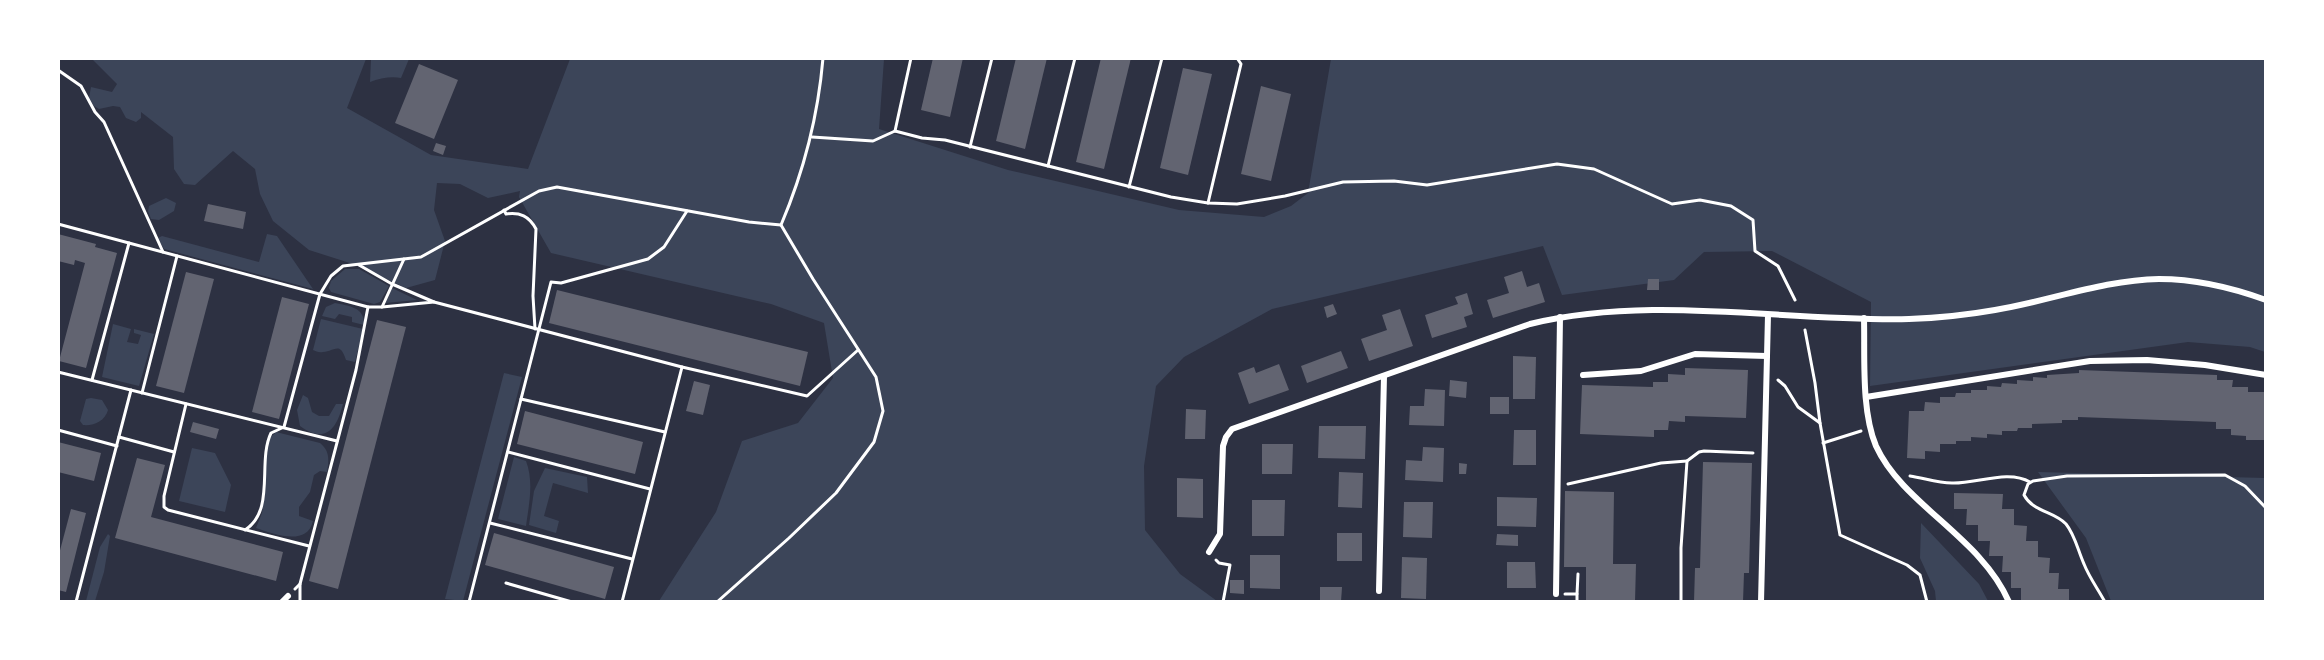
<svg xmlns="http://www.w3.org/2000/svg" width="2324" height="660" viewBox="0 0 2324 660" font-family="Jost,sans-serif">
<rect width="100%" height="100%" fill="#2d3142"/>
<g fill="#3c4559">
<path d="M 92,59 L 366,59 L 347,108 L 431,155 L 528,169 L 570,59 L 884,59 L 879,129 L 1008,170 L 1179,210 L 1264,217 L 1291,206 L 1308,193 L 1331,59 L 2265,59 L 2265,352 L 2250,347 L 2188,342 L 1870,386 L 1871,302 L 1772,251 L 1704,252 L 1674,280 L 1562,295 L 1543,246 L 1272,309 L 1184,357 L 1156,386 L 1144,466 L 1145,530 L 1180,574 L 1217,601 L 659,601 L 716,512 L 742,441 L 798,423 L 833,378 L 824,323 L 771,304 L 551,253 L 519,197 L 520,191 L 488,198 L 460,184 L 437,183 L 434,210 L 445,241 L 435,280 L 406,288 L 353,264 L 309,250 L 273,221 L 260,194 L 255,169 L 233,151 L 195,185 L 184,184 L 174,169 L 173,137 L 141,112 L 141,118 L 136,122 L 126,118 L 120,107 L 113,106 L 99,109 L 94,106 L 89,98 L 91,87 L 112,92 L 117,84 Z"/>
<path d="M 371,59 L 408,58 L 409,59 L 401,78 C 392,76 380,78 370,82 Z"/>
<path d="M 166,198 L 176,203 L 174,211 L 159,220 L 151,219 L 148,211 L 149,206 Z"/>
<path d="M 267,234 L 277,236 L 313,289 L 164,249 L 158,238 L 162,236 L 259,262 Z"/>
<path d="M 345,269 L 359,269 L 389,286 L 380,302 L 374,304 L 331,292 L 329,288 L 331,281 Z"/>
<path d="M 392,288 L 417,300 L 385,303 Z"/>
<path d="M 335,303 C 349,306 365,307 364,325 L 352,322 L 352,317 L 339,314 L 335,319 L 322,316 L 326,307 Z"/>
<path d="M 321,319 L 363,329 L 355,362 L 346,360 C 340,341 335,351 323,352 C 319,353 316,351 313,350 Z"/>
<path d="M 113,324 L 131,329 L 127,342 L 138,344 L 141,335 L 134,333 L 134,329 L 154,334 L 139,386 L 102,377 Z"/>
<path d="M 504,373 L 522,377 L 463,601 L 445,599 Z"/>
<path d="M 303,395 L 308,398 L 312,412 L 319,416 L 329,416 L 336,404 L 343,404 C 337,428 326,445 300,426 L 297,410 Z"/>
<path d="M 91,398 L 102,400 L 108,410 C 105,421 94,426 83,425 L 80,421 L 86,399 Z"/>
<path d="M 276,432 L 320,443 C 330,451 329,460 327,472 L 320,471 L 314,475 L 310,492 L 299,507 L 299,516 L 313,521 C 307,547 274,534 256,528 L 262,513 L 265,494 L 267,454 L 270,438 Z"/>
<path d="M 192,448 L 215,453 L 231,485 L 225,512 L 179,501 Z"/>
<path d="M 514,457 L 526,461 C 534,482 529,504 526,526 L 498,519 Z"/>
<path d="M 545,468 L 587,477 L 588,493 L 553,483 L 544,516 L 559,521 L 556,533 L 529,525 L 534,491 Z"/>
<path d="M 2038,472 L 2265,478 L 2265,601 L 2111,601 L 2086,538 Z"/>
<path d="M 1921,523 L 1979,584 L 1988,601 L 1936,601 L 1935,591 L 1920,558 Z"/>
<path d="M 108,534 L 110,536 L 104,572 L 95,601 L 86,601 L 100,547 Z"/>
</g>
<g fill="#626471">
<path d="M 933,58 L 963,58 L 950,117 L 921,110 Z"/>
<path d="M 1016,58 L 1047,58 L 1025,149 L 996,141 Z"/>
<path d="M 1101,58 L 1131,58 L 1104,169 L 1076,162 Z"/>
<path d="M 419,64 L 458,80 L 434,139 L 395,123 Z"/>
<path d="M 1183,68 L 1212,74 L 1188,175 L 1160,168 Z"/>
<path d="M 1261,86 L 1291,94 L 1271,181 L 1241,174 Z"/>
<path d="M 436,143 L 446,146 L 443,155 L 433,151 Z"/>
<path d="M 208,204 L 246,212 L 243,229 L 204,221 Z"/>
<path d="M 58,234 L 96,244 L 95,247 L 117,253 L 86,368 L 59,361 L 85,263 L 75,260 L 74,265 L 58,261 Z"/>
<path d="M 1522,271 L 1527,287 L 1539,283 L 1545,302 L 1493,318 L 1487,300 L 1509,293 L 1504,277 Z"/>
<path d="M 186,272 L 214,279 L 184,393 L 156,386 Z"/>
<path d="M 1648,279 L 1659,279 L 1659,290 L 1647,290 Z"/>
<path d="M 557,290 L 808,352 L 800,386 L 549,323 Z"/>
<path d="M 1467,293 L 1473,314 L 1464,317 L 1467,327 L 1432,338 L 1425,315 L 1458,304 L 1455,297 Z"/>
<path d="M 282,297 L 309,304 L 279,419 L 252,412 Z"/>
<path d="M 1333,304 L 1337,314 L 1327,318 L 1324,307 Z"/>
<path d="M 1400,309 L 1413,346 L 1369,361 L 1361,339 L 1387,330 L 1382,315 Z"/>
<path d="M 377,320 L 406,327 L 338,589 L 309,581 Z"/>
<path d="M 1341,351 L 1348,368 L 1307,383 L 1301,366 Z"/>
<path d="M 1513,356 L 1536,357 L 1535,399 L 1513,399 Z"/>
<path d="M 1279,364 L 1289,390 L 1249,404 L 1238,373 L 1254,367 L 1256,373 Z"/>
<path d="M 1685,368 L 1748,370 L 1746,418 L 1685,416 L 1685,422 L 1669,421 L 1668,430 L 1654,430 L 1654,437 L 1580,434 L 1582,385 L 1653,387 L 1653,382 L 1668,382 L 1668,374 L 1685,375 Z"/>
<path d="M 2079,370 L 2217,375 L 2217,380 L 2233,380 L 2232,387 L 2248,387 L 2248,392 L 2266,392 L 2266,440 L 2246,440 L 2246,436 L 2231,435 L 2231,429 L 2216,429 L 2216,422 L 2078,417 L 2078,420 L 2062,420 L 2062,423 L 2032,424 L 2032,428 L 2018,428 L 2017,431 L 2002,431 L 2002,435 L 1987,434 L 1987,438 L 1971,437 L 1971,441 L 1956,441 L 1956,444 L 1940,444 L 1940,452 L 1925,451 L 1925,459 L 1907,458 L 1909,411 L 1924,411 L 1925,402 L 1940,403 L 1940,397 L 1955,397 L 1956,393 L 1971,393 L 1971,390 L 1987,390 L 1987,386 L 2001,387 L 2002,383 L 2017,384 L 2017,380 L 2033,381 L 2033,377 L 2047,378 L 2047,375 L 2079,373 Z"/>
<path d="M 1450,380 L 1467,382 L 1466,398 L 1449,396 Z"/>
<path d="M 694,381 L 710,385 L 703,415 L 686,411 Z"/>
<path d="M 1425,389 L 1445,390 L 1444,426 L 1409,425 L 1410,406 L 1424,406 Z"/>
<rect x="1490" y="397" width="19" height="17"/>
<path d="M 1186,409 L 1206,410 L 1205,439 L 1185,439 Z"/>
<path d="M 525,411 L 643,442 L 635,474 L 517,444 Z"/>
<path d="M 193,422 L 219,429 L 216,439 L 190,432 Z"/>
<path d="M 1319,426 L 1366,426 L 1365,459 L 1318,458 Z"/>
<path d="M 1514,430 L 1536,430 L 1536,465 L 1513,465 Z"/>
<path d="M 58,442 L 101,453 L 94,481 L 58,472 Z"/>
<path d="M 1262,444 L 1293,444 L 1292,474 L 1262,474 Z"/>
<path d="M 1423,447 L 1444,448 L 1443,482 L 1405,480 L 1406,460 L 1422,461 Z"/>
<path d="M 137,458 L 165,465 L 151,517 L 283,552 L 276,581 L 115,538 Z"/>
<path d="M 1703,462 L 1752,463 L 1749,573 L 1744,573 L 1743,602 L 1694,602 L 1695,568 L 1700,568 Z"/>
<path d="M 1459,463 L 1467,464 L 1466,474 L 1459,474 Z"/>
<path d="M 1339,472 L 1363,473 L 1362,508 L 1338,507 Z"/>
<path d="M 1177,478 L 1203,479 L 1203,518 L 1177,517 Z"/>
<path d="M 1565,491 L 1614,492 L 1613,564 L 1636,564 L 1635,602 L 1586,602 L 1586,567 L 1564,567 Z"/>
<path d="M 1954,493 L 2003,494 L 2002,509 L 2014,509 L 2014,525 L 2027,526 L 2026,541 L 2038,541 L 2038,557 L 2050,558 L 2049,573 L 2059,573 L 2058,589 L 2069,589 L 2069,602 L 2021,602 L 2021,588 L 2011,588 L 2011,572 L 2002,572 L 2003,556 L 1989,556 L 1990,541 L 1978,541 L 1978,525 L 1966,525 L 1967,509 L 1954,509 Z"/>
<path d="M 1497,497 L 1537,498 L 1536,527 L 1497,526 Z"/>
<path d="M 1252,500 L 1285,500 L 1284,536 L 1252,536 Z"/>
<path d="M 1404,502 L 1433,502 L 1432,538 L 1403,537 Z"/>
<path d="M 71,509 L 86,513 L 66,592 L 58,590 L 58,558 Z"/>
<path d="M 494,533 L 614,567 L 605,599 L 485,565 Z"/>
<rect x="1337" y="533" width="25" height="28"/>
<path d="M 1497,534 L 1518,535 L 1518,546 L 1496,545 Z"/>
<path d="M 1250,555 L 1280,555 L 1280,589 L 1250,588 Z"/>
<path d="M 1402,557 L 1427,558 L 1426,599 L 1401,598 Z"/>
<path d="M 1507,562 L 1535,562 L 1536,588 L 1507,588 Z"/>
<path d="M 1230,580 L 1244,580 L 1244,594 L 1230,593 Z"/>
<path d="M 1320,587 L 1342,587 L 1341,602 L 1320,602 Z"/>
</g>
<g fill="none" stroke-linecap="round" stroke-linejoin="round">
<g stroke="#fff" stroke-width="3">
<path d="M 58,70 L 81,86 L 95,112 L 104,122 L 163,252"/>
<path d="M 895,131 L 911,58"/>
<path d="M 812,137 L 873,141 L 895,131 L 922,138 L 945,140 L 1171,197 L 1208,203 L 1237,204 L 1285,196 L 1343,182 L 1394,181 L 1427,185 L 1557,164 L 1594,169 L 1672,204 L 1700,200 L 1731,206 L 1753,220 L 1755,251 L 1778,266 L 1795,300"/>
<path d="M 970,147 L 992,58"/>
<path d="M 1048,166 L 1075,58"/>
<path d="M 1129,187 L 1162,58"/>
<path d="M 1208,203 L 1241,64 L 1237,58"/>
<path d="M 504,210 L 506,214 C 520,212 529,216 536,229 L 533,296 L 535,329"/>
<path d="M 58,224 L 368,307 L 356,370 L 300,584 L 295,589"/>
<path d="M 359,265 L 392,284 L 434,302 L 382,307"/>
<path d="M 434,302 L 682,367 L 622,602"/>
<path d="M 368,307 L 382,307 L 404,259"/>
<path d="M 1805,330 L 1815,383 L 1820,423 L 1840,535 L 1907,565 L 1920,575 L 1927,602"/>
<path d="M 682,367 L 807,396 L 858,350"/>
<path d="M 58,372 L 337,441"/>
<path d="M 92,380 L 129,243"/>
<path d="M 1778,380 L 1785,386 L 1798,407 L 1820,423"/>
<path d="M 142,393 L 177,256"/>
<path d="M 521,399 L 665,432"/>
<path d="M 186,404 L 164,496 L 164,507 L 168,510 L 309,546"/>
<path d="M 58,430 L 117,446"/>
<path d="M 119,437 L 174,452"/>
<path d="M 1823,443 L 1861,431"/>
<path d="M 508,452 L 650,489"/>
<path d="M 1910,476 C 1924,478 1937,483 1952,483 C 1976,484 2008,469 2030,482"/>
<path d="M 1568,484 L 1661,463 L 1687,461"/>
<path d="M 490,523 L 632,559"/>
<path d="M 245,530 C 276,510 257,462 271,433 L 284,427 L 320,294 L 331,276 L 343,266 L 421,257 L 539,191 L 557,187 L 749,222 L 781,225"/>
<path d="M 1216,560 L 1219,563 L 1230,565 L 1223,602"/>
<path d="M 506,583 L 572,602"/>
<path d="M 1565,594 L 1577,594 L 1577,602"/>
<path d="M 1577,594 L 1578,574"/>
<path d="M 76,602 L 131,390"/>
<path d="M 300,602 L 300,584"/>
<path d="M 469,602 L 551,282 L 561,283 L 648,259 L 664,247 L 687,211"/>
<path d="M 717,602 L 789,538 L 836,493 L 874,442 L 883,411 L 876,377 L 813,279 L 781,225 C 804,171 818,117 823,58"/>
<path d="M 1681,602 L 1681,548 L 1687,461 L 1699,452 L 1704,451 L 1753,453"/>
<path d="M 2105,602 C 2098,589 2089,577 2084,564 C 2078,551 2075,535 2066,524 C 2054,511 2033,512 2024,495 L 2028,484 L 2033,481 L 2067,476 L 2225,475 L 2245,486 L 2266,508"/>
</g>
<g stroke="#fff" stroke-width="6">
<path d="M 1864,318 C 1865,357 1861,410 1876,446 C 1903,505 1981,537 2009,602"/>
<path d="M 1583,375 L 1641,371 L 1695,354 L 1767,356"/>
<path d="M 1866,397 L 2090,361 L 2147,360 L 2205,365 L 2266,375"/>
<path d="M 1209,552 L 1220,534 L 1223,446 L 1226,437 L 1232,429 L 1530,324 C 1654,294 1783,322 1909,319 C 1937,318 1967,315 1995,310 C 2050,301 2103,280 2159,279 C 2194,279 2233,288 2266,300"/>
<path d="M 1379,591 L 1384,376"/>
<path d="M 1556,594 L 1560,317"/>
<path d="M 282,602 L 288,596"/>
<path d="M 1761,602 L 1768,315"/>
</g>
</g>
<rect width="2324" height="660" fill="none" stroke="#ffffff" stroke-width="120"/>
</svg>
